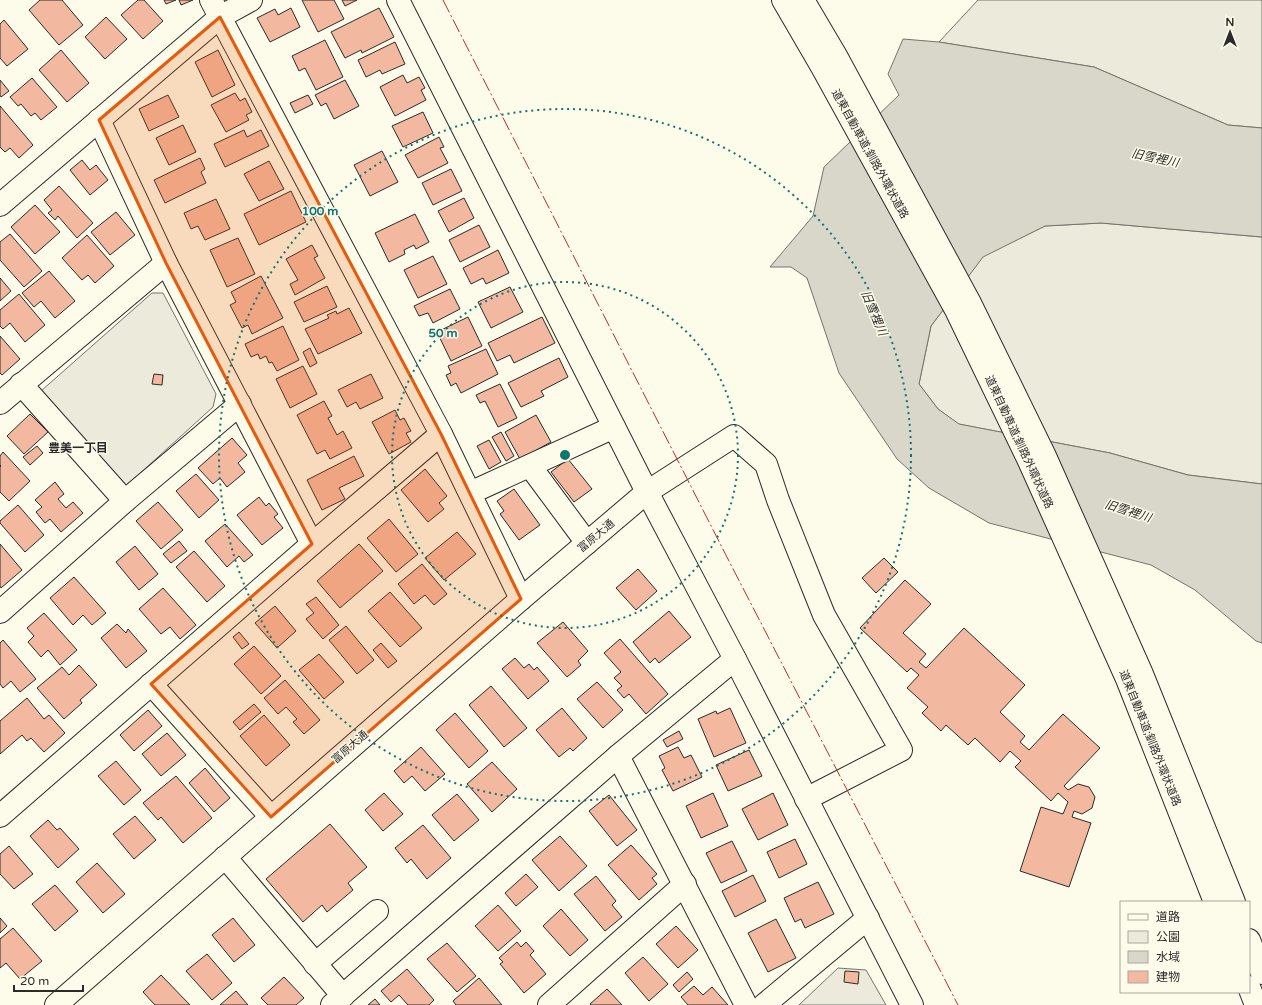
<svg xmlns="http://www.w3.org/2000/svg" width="1262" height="1005" viewBox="0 0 1262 1005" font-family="'Varela Round','Noto Sans JP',sans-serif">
<rect width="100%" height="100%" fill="#fdfbea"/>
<g fill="#ecebdb" stroke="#74746e">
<path d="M 978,0 L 1262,0 L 1262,128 L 1228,125 L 1094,67 L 939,42 Z"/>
<path d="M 1101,223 L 1262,237 L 1262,484 L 1188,475 L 1110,453 L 958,424 L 938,409 L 919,384 L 931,326 L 983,256 L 1045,226 Z"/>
<path d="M 152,293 L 163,293 L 216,394 L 213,407 L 125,487 L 41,391 Z"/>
<path d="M 838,968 L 866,970 L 886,1005 L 799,1005 Z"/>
</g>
<path fill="#d8d7c9" stroke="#74746e" d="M 903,39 L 939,42 L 1094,67 L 1228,125 L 1262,128 L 1262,237 L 1101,223 L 1045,226 L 983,257 L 931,326 L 919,384 L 938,409 L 959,424 L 1110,453 L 1188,475 L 1262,484 L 1262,643 L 1256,641 L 1195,590 L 1151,565 L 989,523 L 929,488 L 897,459 L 839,373 L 807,278 L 791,267 L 770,267 L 813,216 L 824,167 L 899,95 L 888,74 Z"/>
<g fill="#f2b8a0" stroke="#2b2b2b">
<path d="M 40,0 L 62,0 L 83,25 L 59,45 L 29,10 Z"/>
<path d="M 138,0 L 144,0 L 163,21 L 143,39 L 121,15 Z"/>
<path d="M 164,0 L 176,0 L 166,4 Z"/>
<path d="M 179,0 L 193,0 L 181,5 Z"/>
<path d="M 302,0 L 334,0 L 344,19 L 318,32 Z"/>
<path d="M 342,0 L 357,0 L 345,6 Z"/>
<path d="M 291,8 L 300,27 L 270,42 L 257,18 L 275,9 L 278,15 Z"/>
<path d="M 379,8 L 394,37 L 362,53 L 361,50 L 345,58 L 331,32 Z"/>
<path d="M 106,17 L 127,39 L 105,59 L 85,37 Z"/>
<path d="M 4,20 L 28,49 L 7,66 L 0,58 L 0,24 Z"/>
<path d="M 325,40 L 343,77 L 316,90 L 305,68 L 299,71 L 292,56 Z"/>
<path d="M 395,42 L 405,64 L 382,74 L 380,70 L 366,77 L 358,60 Z"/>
<path d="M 61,50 L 89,83 L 67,102 L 39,70 Z"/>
<path d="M 218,50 L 235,85 L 212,97 L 195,62 Z"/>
<path d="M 403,75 L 407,83 L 419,77 L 425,88 L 421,90 L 426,100 L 395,116 L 380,87 Z"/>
<path d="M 32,78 L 57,107 L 41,120 L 35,113 L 31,116 L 21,104 L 18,106 L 10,97 Z"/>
<path d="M 0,80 L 9,91 L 1,97 L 0,95 Z"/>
<path d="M 345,80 L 359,106 L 334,119 L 326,103 L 321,106 L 315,95 Z"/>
<path d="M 235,93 L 240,101 L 245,98 L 252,112 L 246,115 L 249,120 L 226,132 L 211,105 Z"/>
<path d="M 168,95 L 179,117 L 149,131 L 139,109 Z"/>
<path d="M 308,95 L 313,104 L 295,113 L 290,103 Z"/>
<path d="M 0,106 L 33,145 L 19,158 L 10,148 L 5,152 L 0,147 Z"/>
<path d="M 423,112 L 433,133 L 403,147 L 392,126 Z"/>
<path d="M 183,125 L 196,152 L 169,165 L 156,138 Z"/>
<path d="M 244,130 L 247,137 L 261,130 L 269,146 L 225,167 L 214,144 Z"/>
<path d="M 439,137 L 444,147 L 440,148 L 448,163 L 418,178 L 405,155 Z"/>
<path d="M 382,151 L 398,182 L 370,196 L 354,165 Z"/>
<path d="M 200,158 L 205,169 L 201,172 L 206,183 L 165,203 L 154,180 Z"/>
<path d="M 82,160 L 90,170 L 96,165 L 108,180 L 90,195 L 70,170 Z"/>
<path d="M 269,161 L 284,189 L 259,201 L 244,174 Z"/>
<path d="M 451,169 L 462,191 L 433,205 L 422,183 Z"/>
<path d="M 59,186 L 93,223 L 77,238 L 58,216 L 55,220 L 48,213 L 52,210 L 44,200 Z"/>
<path d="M 291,191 L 306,222 L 259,245 L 244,214 Z"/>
<path d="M 464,198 L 474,218 L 449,232 L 438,211 Z"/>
<path d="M 216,199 L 230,229 L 205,240 L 198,226 L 191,229 L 184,213 Z"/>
<path d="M 35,205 L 60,232 L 35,254 L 11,227 Z"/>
<path d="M 116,212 L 135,235 L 110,255 L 91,232 Z"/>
<path d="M 415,214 L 429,242 L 416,249 L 414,245 L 404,250 L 405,254 L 389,262 L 375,233 Z"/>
<path d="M 479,225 L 490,247 L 460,262 L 449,240 Z"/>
<path d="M 10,234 L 42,271 L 24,287 L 0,260 L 0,242 Z"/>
<path d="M 87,235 L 114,266 L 95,283 L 88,275 L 82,280 L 62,258 Z"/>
<path d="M 238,238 L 255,274 L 227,287 L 210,250 Z"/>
<path d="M 312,245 L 318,256 L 314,258 L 325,278 L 295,295 L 290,284 L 298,280 L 286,259 Z"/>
<path d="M 498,250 L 509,273 L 486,284 L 483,278 L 471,284 L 463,268 Z"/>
<path d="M 433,256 L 447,284 L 418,298 L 404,270 Z"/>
<path d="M 49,271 L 75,301 L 55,318 L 41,301 L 34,307 L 22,293 Z"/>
<path d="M 261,276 L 283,318 L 252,334 L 248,325 L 242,328 L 230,305 L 236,302 L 231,292 Z"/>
<path d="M 0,278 L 11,291 L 0,301 Z"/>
<path d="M 327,286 L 337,307 L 304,322 L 294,302 Z"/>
<path d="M 510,287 L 523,312 L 491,328 L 478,302 Z"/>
<path d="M 450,289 L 460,309 L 433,323 L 428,313 L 419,316 L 414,306 Z"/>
<path d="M 19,294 L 45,325 L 25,342 L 10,323 L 3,329 L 0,326 L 0,310 Z"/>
<path d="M 349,308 L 362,333 L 318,354 L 305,329 L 329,318 L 327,315 L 336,311 L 337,314 Z"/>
<path d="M 468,317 L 482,346 L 451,361 L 437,332 Z"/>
<path d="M 542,317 L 555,343 L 514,363 L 510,355 L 497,361 L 488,343 Z"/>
<path d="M 283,326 L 299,360 L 277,371 L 272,362 L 269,363 L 266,356 L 260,359 L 258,354 L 251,357 L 245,344 Z"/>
<path d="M 0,336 L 20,359 L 2,375 L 0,373 Z"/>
<path d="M 310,348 L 317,363 L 310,367 L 303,352 Z"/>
<path d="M 486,349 L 498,374 L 461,393 L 456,383 L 451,386 L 446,375 L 451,373 L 448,366 Z"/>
<path d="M 559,358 L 568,377 L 541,391 L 544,396 L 521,407 L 508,383 Z"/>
<path d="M 303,366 L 317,394 L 290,408 L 276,379 Z"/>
<path d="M 154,374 L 163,375 L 162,385 L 152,384 Z"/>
<path d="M 371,374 L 383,398 L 360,409 L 356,402 L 347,407 L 338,390 Z"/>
<path d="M 500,384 L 517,418 L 498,427 L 485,401 L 480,403 L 476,395 Z"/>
<path d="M 324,401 L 332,416 L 328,418 L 337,435 L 343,431 L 352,448 L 330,459 L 325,450 L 317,454 L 297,415 Z"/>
<path d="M 395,410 L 400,420 L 404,418 L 411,431 L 406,433 L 411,442 L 389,454 L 372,422 Z"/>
<path d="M 30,414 L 48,432 L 24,454 L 7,436 Z"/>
<path d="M 536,415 L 551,442 L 520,459 L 505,432 Z"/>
<path d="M 501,432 L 514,456 L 506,461 L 492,437 Z"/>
<path d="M 232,438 L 247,455 L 238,463 L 245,472 L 227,487 L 220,478 L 213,484 L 198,468 Z"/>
<path d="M 489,440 L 501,462 L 489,469 L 477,446 Z"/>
<path d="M 37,446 L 43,453 L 30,465 L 23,457 Z"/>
<path d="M 3,452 L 30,481 L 9,501 L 0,492 L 0,467 L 1,466 L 0,465 L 0,456 Z"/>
<path d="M 354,456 L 364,476 L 339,488 L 345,499 L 322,510 L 307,480 Z"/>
<path d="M 568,459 L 592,489 L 574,502 L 551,472 Z"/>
<path d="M 425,469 L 447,496 L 439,503 L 444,509 L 428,522 L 401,490 Z"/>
<path d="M 196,474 L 219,500 L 199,518 L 176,491 Z"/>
<path d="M 55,482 L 64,494 L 58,499 L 66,508 L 73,502 L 83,513 L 61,532 L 50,519 L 45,523 L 36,512 L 42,507 L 35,500 Z"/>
<path d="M 514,489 L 540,525 L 519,540 L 500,514 L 504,511 L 497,501 Z"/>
<path d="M 259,497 L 266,506 L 269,503 L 278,514 L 274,517 L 283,528 L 262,545 L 237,515 Z"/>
<path d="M 158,502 L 183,530 L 161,549 L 136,521 Z"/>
<path d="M 18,505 L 44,535 L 25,552 L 0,523 L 0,521 Z"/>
<path d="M 389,519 L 418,554 L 396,572 L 367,538 Z"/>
<path d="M 225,524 L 253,555 L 244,562 L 239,556 L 227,567 L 205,541 Z"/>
<path d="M 457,532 L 476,554 L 444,580 L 425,558 Z"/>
<path d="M 179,541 L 187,551 L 171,563 L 163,554 Z"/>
<path d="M 0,544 L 22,570 L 1,588 L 0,586 Z"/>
<path d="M 359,544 L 383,571 L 340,608 L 317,581 Z"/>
<path d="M 135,546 L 158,574 L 139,590 L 116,562 Z"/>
<path d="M 194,551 L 225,586 L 207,602 L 176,567 Z"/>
<path d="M 884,558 L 898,572 L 876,593 L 862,578 Z"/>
<path d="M 422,564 L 447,594 L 434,605 L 425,595 L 414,604 L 398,584 Z"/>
<path d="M 638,569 L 657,591 L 636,610 L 616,588 Z"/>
<path d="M 74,577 L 106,613 L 92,625 L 83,615 L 73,625 L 50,598 Z"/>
<path d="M 905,580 L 931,604 L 903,633 L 926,654 L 919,662 L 926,668 L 964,628 L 1025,685 L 1000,712 L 1025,736 L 1020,742 L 1029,750 L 1063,714 L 1100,748 L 1064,786 L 1068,790 L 1078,784 L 1089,787 L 1095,797 L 1092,808 L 1082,814 L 1074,811 L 1072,817 L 1091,823 L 1069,887 L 1020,871 L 1041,807 L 1063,814 L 1068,802 L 1058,793 L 1051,801 L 1015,767 L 1021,761 L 1010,751 L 1000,762 L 975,738 L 968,745 L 946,725 L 941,731 L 922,713 L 928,707 L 907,688 L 919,675 L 911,668 L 907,672 L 860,628 Z"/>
<path d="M 163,588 L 196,625 L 180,639 L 170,627 L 161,634 L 139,609 Z"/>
<path d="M 390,592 L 422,628 L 400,647 L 368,611 Z"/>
<path d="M 316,597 L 339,625 L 323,639 L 306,619 L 314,613 L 306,604 Z"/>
<path d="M 275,606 L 296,631 L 277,648 L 255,623 Z"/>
<path d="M 669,611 L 691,637 L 659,663 L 655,658 L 650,663 L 633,642 Z"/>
<path d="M 44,613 L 77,650 L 60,665 L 48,650 L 41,657 L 28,642 L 34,636 L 27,628 Z"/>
<path d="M 563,622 L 588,651 L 578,661 L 581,665 L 567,677 L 537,643 Z"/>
<path d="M 117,624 L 126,633 L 128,629 L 147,651 L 126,668 L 101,638 Z"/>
<path d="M 346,626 L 374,660 L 357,674 L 329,640 Z"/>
<path d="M 239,632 L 249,644 L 242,649 L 233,637 Z"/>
<path d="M 620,639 L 668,694 L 646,714 L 629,694 L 624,698 L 617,690 L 622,686 L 614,678 L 621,672 L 604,653 Z"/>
<path d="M 3,640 L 36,679 L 20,692 L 11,681 L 3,688 L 0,684 L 0,643 Z"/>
<path d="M 381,643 L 397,661 L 388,668 L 373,650 Z"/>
<path d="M 254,646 L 281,676 L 261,694 L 234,664 Z"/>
<path d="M 319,654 L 344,682 L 324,699 L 299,670 Z"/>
<path d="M 515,658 L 524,668 L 529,664 L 534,670 L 537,667 L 549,681 L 528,699 L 502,669 Z"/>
<path d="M 79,665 L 97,685 L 80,700 L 82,703 L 64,719 L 37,688 L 62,667 L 69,675 Z"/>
<path d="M 285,680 L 320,720 L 304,734 L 293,722 L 297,719 L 286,707 L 278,714 L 264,698 Z"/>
<path d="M 597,682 L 623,710 L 603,728 L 577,699 Z"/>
<path d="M 491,686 L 527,728 L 504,747 L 469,705 Z"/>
<path d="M 27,698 L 44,719 L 49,715 L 65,733 L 44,752 L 31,738 L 27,741 L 22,735 L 0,754 L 0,721 Z"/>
<path d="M 254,704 L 261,712 L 240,730 L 233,722 Z"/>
<path d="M 562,708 L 587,738 L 573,751 L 570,748 L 559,757 L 536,730 Z"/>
<path d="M 730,708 L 746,743 L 714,757 L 698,719 L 716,711 L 717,714 Z"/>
<path d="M 148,710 L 162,726 L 134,751 L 120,735 Z"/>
<path d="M 455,713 L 488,751 L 469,768 L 436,730 Z"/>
<path d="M 264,715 L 290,745 L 266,766 L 240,736 Z"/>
<path d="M 679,731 L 683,739 L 667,747 L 663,740 Z"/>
<path d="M 167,733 L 186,755 L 161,776 L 142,754 Z"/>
<path d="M 421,747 L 445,774 L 425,791 L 412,776 L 404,783 L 394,771 Z"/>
<path d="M 678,747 L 684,758 L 691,755 L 702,777 L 673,791 L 662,770 L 665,768 L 659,756 Z"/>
<path d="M 749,750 L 762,776 L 728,791 L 716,765 Z"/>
<path d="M 116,761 L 141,790 L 124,805 L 98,776 Z"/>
<path d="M 492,762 L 517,789 L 492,812 L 467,784 Z"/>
<path d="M 205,768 L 230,798 L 214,812 L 189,783 Z"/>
<path d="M 176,776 L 212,818 L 183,843 L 161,817 L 158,820 L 143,803 Z"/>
<path d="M 384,793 L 403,814 L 383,831 L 365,810 Z"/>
<path d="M 713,793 L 728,826 L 701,838 L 686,806 Z"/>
<path d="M 773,793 L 788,825 L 758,840 L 742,809 Z"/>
<path d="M 457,794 L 479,820 L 454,841 L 432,815 Z"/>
<path d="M 609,795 L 637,830 L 617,846 L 589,811 Z"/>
<path d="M 135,816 L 156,840 L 134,859 L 113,834 Z"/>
<path d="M 48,820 L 57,830 L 60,828 L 79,849 L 58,868 L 30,836 Z"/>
<path d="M 330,824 L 367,867 L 348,883 L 353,890 L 327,912 L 322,905 L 303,922 L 266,879 Z"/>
<path d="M 423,825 L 451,858 L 427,879 L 411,859 L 407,863 L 395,848 Z"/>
<path d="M 560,836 L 587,866 L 559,891 L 532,860 Z"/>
<path d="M 795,839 L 807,864 L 779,878 L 767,852 Z"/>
<path d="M 732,841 L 747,871 L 721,883 L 706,853 Z"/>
<path d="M 631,845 L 657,874 L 652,878 L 657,884 L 639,900 L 608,865 Z"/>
<path d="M 9,846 L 33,874 L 14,889 L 0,874 L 0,854 Z"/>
<path d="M 97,863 L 125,894 L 103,913 L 76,882 Z"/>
<path d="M 526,874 L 538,887 L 516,906 L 505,893 Z"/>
<path d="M 753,875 L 766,901 L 735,917 L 722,891 Z"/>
<path d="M 596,876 L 616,901 L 612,905 L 622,917 L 605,931 L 574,894 Z"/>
<path d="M 818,882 L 834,914 L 805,928 L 801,919 L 795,922 L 784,898 Z"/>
<path d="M 55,885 L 78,911 L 55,931 L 32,904 Z"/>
<path d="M 498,905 L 521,931 L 498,951 L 475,926 Z"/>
<path d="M 561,909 L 588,940 L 570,956 L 543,926 Z"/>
<path d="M 0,918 L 7,926 L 0,933 Z"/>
<path d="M 233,918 L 255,945 L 234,962 L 212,935 Z"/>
<path d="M 776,919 L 796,958 L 768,972 L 748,933 Z"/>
<path d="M 676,926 L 698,950 L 678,968 L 656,944 Z"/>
<path d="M 13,928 L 42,961 L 20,979 L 6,963 L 0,968 L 0,939 Z"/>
<path d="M 517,942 L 521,947 L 526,942 L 534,951 L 530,955 L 546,974 L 524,993 L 500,964 L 503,962 L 499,958 Z"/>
<path d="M 447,943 L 476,976 L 457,992 L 427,959 Z"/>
<path d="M 207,954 L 232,983 L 212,1000 L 186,971 Z"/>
<path d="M 643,957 L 668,984 L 649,1001 L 625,973 Z"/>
<path d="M 407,969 L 434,1000 L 429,1005 L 408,1005 L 399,995 L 391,1002 L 381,991 Z"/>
<path d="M 845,971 L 859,972 L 858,984 L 844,982 Z"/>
<path d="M 687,972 L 693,979 L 679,992 L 673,985 Z"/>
<path d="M 161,975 L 190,1005 L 155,1005 L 143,992 Z"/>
<path d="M 284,977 L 304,998 L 296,1005 L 268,1005 L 261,998 Z"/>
<path d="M 479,978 L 502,1005 L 456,1005 L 453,1001 Z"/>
<path d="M 694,986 L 703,995 L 712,987 L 728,1005 L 688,1005 L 681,997 Z"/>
<path d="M 607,989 L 622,1005 L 591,1005 L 590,1004 Z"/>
<path d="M 236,991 L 248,1005 L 220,1005 Z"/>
<path d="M 375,999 L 380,1005 L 368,1005 Z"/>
</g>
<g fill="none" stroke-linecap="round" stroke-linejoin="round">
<g stroke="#2b2b2b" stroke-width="24">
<g id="minor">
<path d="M 211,0 L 441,434 L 521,599"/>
<path d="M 398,0 L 647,492 L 735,659 L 912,1005"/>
<path d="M 99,120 L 166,263 L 312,544"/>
<path d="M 0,205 L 220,17 L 251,0"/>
<path d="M 21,384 L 125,501"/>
<path d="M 0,403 L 166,263"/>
<path d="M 530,466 L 587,543"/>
<path d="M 481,488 L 614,427"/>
<path d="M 0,612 L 125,501 L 240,404"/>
<path d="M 151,684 L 271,817"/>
<path d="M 618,756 L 746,1005"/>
<path d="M 0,816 L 312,544 L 441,434"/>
<path d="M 225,857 L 343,996"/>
<path d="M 315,964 L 377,911"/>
<path d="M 56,1005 L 521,599 L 647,492 L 734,436 L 766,464 L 778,500 L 824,615 L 901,750 L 806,799"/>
<path d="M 332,1005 L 618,756 L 735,659"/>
<path d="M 549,1005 L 685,884"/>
<path d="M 764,1005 L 868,918"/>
</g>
</g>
<g stroke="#2b2b2b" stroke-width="24">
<g id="highway">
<path d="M 783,0 L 822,67 L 956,310 L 1029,461 L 1127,679 L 1215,902"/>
<path d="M 803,0 L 835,54 L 970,303 L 1044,454 L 1142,674 L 1234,902"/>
<path d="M 1249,940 L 1262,973"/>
<path d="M 1249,987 L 1256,1005"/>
</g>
</g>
<use href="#minor" stroke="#fdfbea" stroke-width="22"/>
<use href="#highway" stroke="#fdfbea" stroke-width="22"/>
<path stroke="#c62828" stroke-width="1" stroke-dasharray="14 3 2 3" stroke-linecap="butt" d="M 443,0 L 730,563 L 958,1005"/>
</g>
<path fill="#e8590c" fill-opacity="0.2" stroke="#e8590c" stroke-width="3" stroke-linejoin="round" d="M 220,17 L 441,434 L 521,599 L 271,817 L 151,684 L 312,544 L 166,263 L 99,120 Z"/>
<g fill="none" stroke="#0f766e" stroke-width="2" stroke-dasharray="2 4">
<circle cx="565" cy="455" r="173"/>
<circle cx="565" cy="455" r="346"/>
</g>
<g text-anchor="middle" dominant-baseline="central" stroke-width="3" stroke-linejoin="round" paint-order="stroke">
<g font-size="11" fill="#2b2b2b" stroke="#fdfbea">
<text transform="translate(870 154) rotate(61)">道東自動車道;釧路外環状道路</text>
<text transform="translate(1019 442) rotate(65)">道東自動車道;釧路外環状道路</text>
<text transform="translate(596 536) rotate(-40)">富原大通</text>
<text transform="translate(1150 738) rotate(68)">道東自動車道;釧路外環状道路</text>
<text transform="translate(350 747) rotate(-41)">富原大通</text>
</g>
<g font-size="12" font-style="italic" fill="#2b2b2b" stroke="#fdfbea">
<text transform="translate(1155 158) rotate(12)">旧雪裡川</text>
<text transform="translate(874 313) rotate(67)">旧雪裡川</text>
<text transform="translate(1128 511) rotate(18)">旧雪裡川</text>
</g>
<g font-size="12" font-weight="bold" fill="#2b2b2b" stroke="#fdfbea">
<text x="78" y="448">豊美一丁目</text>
</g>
</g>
<circle cx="565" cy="455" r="6" fill="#0f766e" stroke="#fdfbea" stroke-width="2"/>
<g font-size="12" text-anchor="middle" font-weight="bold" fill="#0f766e" stroke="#fdfbea" stroke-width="3" stroke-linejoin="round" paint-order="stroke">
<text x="320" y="215">100 m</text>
<text x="443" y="337">50 m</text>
</g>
<rect x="1120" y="901" width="130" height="92" fill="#fdfbea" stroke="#a9a89e"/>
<rect x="1128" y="914" width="20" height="6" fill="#fdfbea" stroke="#a9a89e"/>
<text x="1156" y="921" font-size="12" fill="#2b2b2b">道路</text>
<rect x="1128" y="931" width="20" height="12" fill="#ecebdb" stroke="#a9a89e"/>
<text x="1156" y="941" font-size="12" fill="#2b2b2b">公園</text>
<rect x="1128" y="951" width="20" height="12" fill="#d8d7c9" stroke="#a9a89e"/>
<text x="1156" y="961" font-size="12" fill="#2b2b2b">水域</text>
<rect x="1128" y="971" width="20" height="12" fill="#f2b8a0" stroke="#a9a89e"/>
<text x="1156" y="981" font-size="12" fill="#2b2b2b">建物</text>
<g transform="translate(1230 32)" stroke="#fdfbea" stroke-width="3" paint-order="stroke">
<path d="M0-3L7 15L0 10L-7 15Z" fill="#2b2b2b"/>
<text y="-6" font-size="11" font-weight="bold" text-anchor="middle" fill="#2b2b2b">N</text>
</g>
<path d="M14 985v6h69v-6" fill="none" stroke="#2b2b2b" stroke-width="2"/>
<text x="20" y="985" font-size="12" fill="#2b2b2b" stroke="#fdfbea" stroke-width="3" paint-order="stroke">20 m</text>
</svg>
